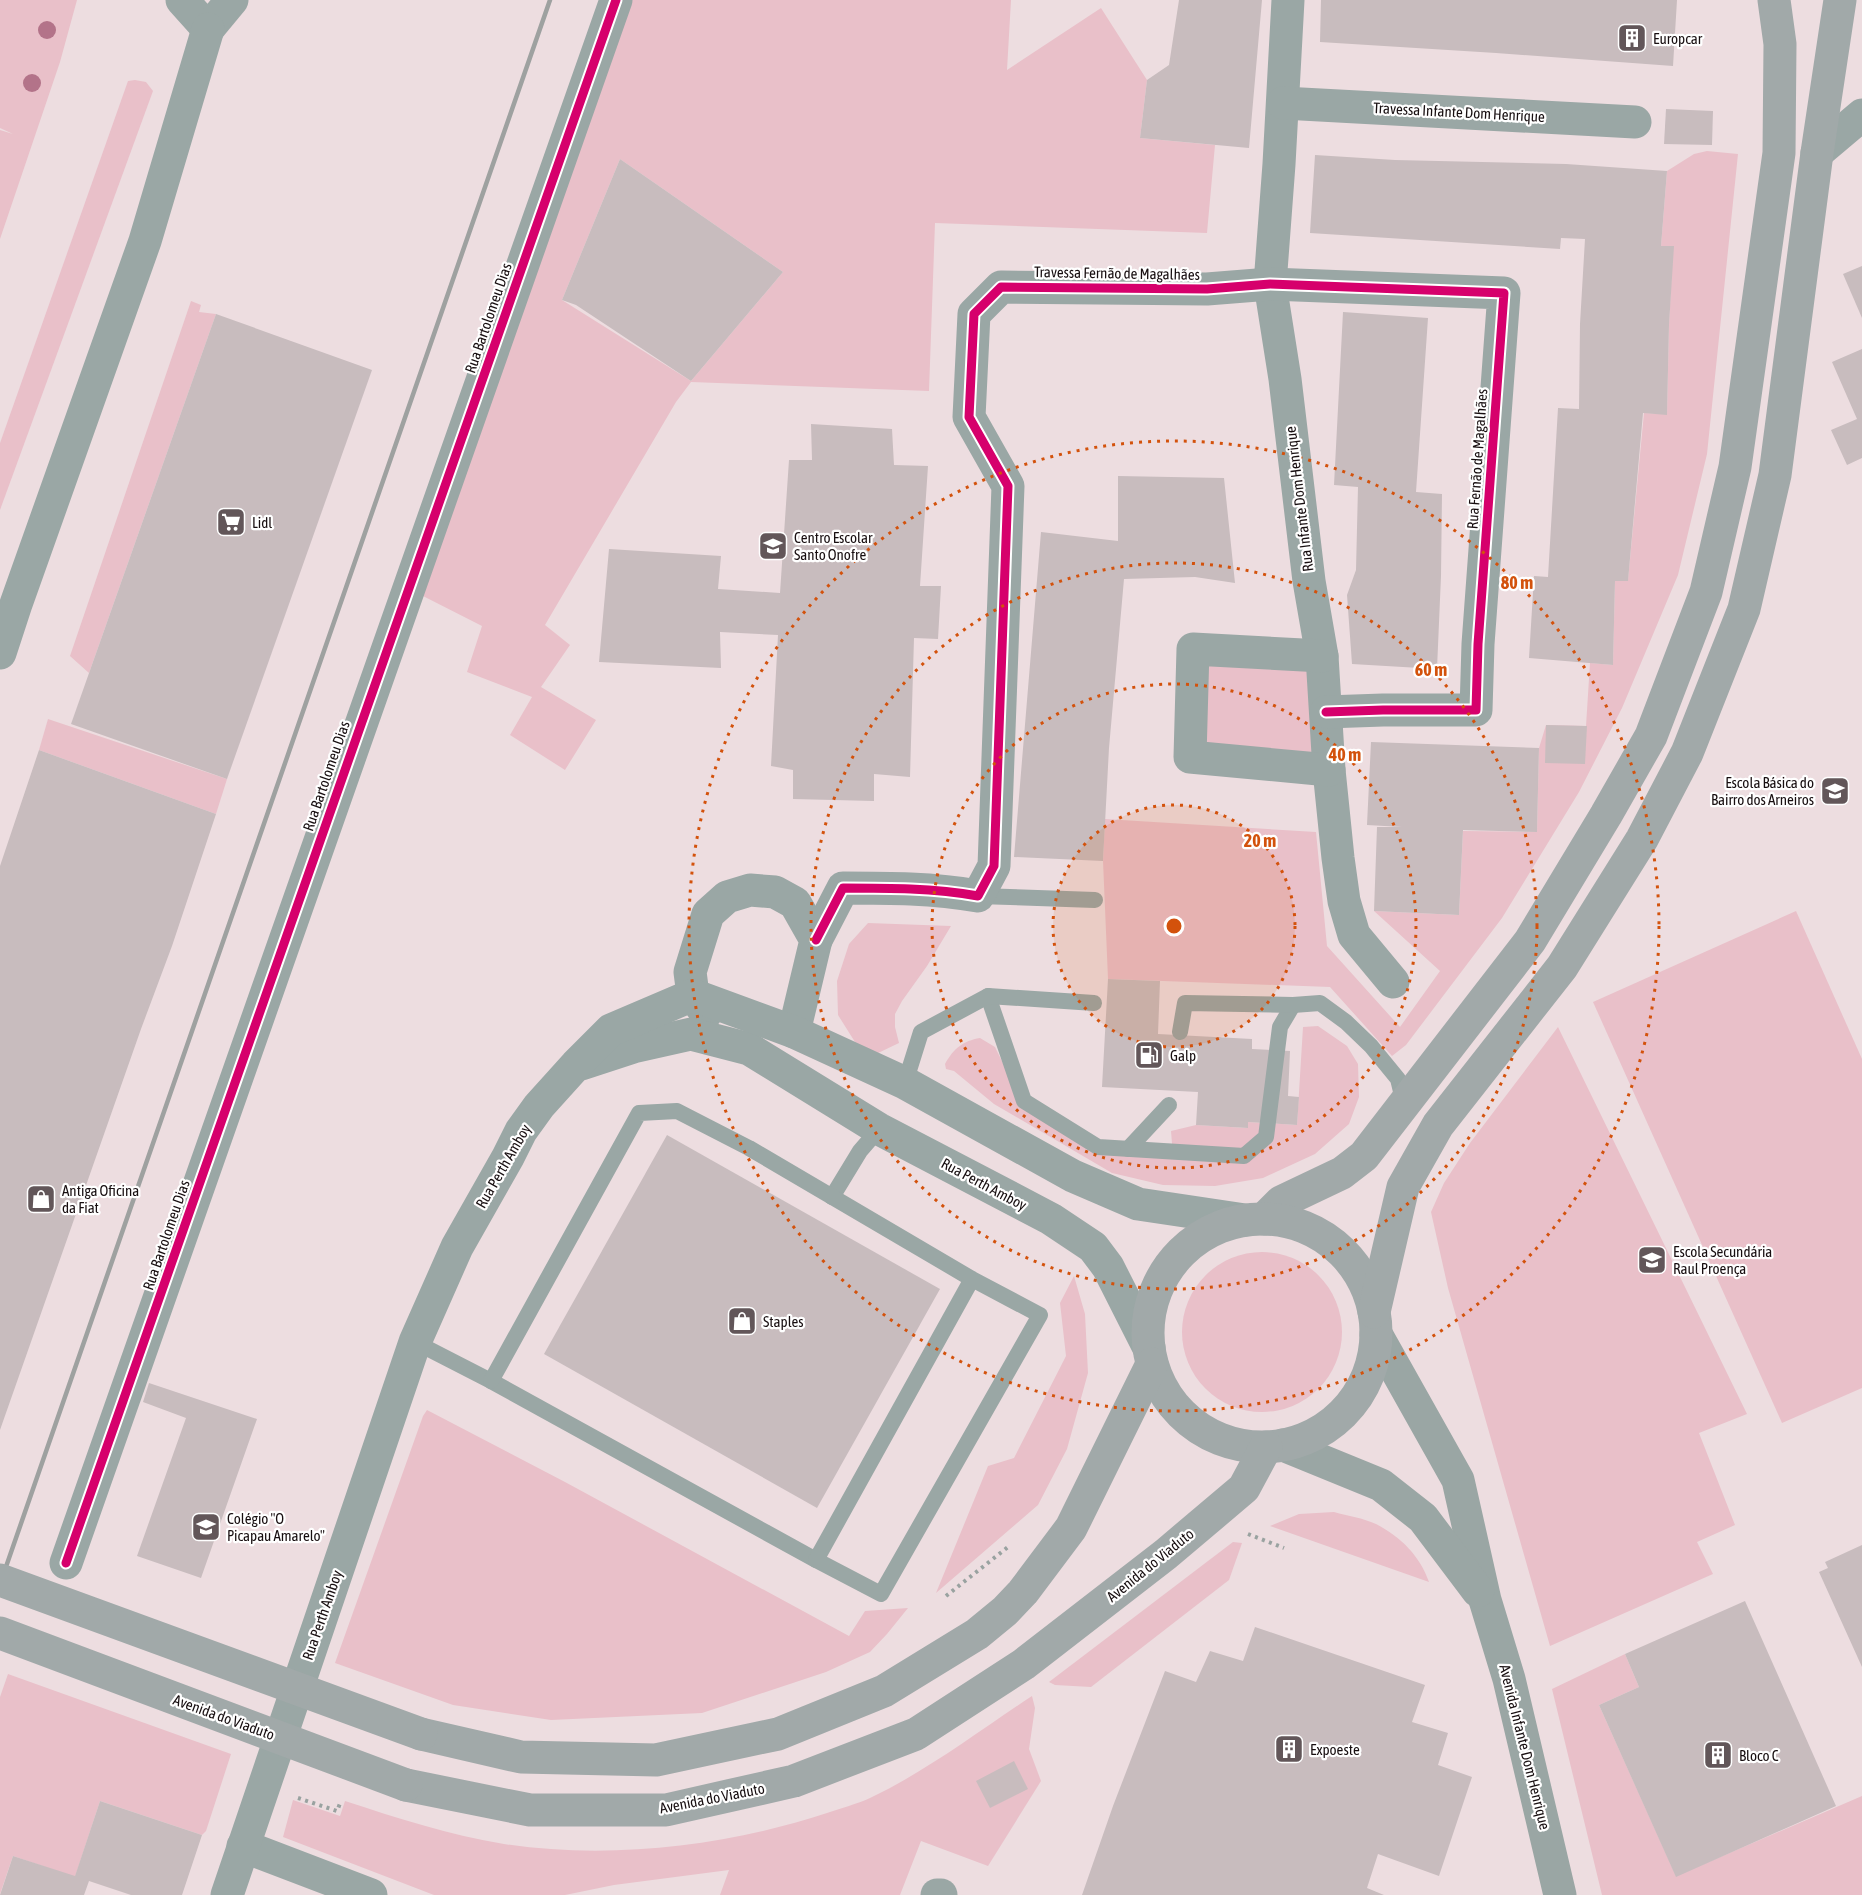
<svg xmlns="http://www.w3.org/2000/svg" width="1862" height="1895" viewBox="0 0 1862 1895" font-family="'Asap Condensed',sans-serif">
<rect width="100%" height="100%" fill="#eddde0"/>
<g fill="#e9c0c9" fill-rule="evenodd">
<path d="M 0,0 L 77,0 L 60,62 L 0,239 L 0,130 L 13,134 L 0,128 Z"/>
<path d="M 626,0 L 1011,0 L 1007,70 L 1101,8 L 1147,80 L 1140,138 L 1215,145 L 1207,233 L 935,223 L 929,391 L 691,382 L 676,402 L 545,625 L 570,645 L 541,687 L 596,720 L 565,770 L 510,735 L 532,697 L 467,672 L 482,626 L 421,595 ZM 620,159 L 783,272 L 691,381 L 562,300 Z"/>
<path d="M 135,80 L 146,82 L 153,91 L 0,510 L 0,443 L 128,81 Z"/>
<path d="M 1707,151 L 1738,154 L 1707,454 L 1678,575 L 1622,708 L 1579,792 L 1502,918 L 1406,1045 L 1392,1056 L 1330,987 L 1108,979 L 1103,861 L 1105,819 L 1316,832 L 1327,946 L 1400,1027 L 1440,971 L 1374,911 L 1459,915 L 1463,831 L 1537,832 L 1539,748 L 1546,725 L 1586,726 L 1590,663 L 1613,665 L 1615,581 L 1628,580 L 1644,413 L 1667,414 L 1669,325 L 1673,246 L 1661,246 L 1667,171 L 1694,154 Z"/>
<path d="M 191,301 L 201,305 L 199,312 L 216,314 L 89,673 L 70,656 Z"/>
<path d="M 1193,649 L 1322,656 L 1329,770 L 1190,757 Z"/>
<path d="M 48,719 L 227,779 L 216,814 L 39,750 Z"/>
<path d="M 1796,911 L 1862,1059 L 1862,1388 L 1782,1423 L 1593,1002 Z"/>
<path d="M 868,923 L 951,926 L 927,966 L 902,1001 L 895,1014 L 895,1027 L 899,1043 L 876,1054 L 855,1042 L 838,1015 L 837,981 L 849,944 Z"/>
<path d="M 1318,1026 L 1347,1046 L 1358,1064 L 1359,1097 L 1349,1124 L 1315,1154 L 1263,1178 L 1215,1186 L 1163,1185 L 1112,1173 L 994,1104 L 954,1071 L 946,1069 L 945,1064 C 954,1048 963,1041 980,1038 L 995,1047 L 1023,1104 L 1075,1136 L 1173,1156 L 1171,1131 L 1196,1125 L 1247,1128 L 1248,1122 L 1297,1125 L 1303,1027 Z"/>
<path d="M 1558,1027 L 1747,1414 L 1699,1433 L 1735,1525 L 1697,1542 L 1713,1574 L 1550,1646 L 1448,1288 L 1431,1212 L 1444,1183 L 1470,1143 Z"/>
<circle cx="1262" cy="1332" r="80"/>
<path d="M 1074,1276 L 1085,1314 L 1088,1373 L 1067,1449 L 1038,1505 L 936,1593 L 988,1466 L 1014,1458 L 1066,1356 L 1060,1303 Z"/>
<path d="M 427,1410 L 565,1482 L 849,1636 L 865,1611 L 908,1608 L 887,1634 L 870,1652 L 826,1672 L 702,1713 L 551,1720 L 453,1705 L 335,1663 L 423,1416 Z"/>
<path d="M 1334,1512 C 1348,1516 1363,1518 1376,1524 C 1401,1537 1420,1556 1429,1582 L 1270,1526 L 1299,1514 Z"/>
<path d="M 1233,1542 L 1242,1543 L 1229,1580 L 1091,1687 L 1055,1685 L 1049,1682 Z"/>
<path d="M 1625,1654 L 1639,1687 L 1599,1705 L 1676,1876 L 1862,1796 L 1862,1895 L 1602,1895 L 1552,1689 Z"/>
<path d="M 8,1674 L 231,1754 L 206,1831 L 202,1835 L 100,1801 L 75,1877 L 13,1856 L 0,1894 L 0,1697 Z"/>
<path d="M 1032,1696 L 1035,1708 L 1029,1749 L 1041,1781 L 988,1866 L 921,1841 L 900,1895 L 720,1895 L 729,1870 L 614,1885 L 565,1895 L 434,1895 L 283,1837 L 293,1800 L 340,1816 L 345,1801 C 397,1818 450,1835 504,1844 C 609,1860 727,1846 827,1813 C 841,1808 857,1804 870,1798 C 927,1771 979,1731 1032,1696 Z"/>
</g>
<g fill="#c8bcbe">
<path d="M 1179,0 L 1262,0 L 1249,148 L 1140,138 L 1147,80 L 1169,65 Z"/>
<path d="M 1321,0 L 1677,0 L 1673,66 L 1496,53 L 1320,42 Z"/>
<path d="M 1666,109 L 1713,111 L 1712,145 L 1664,144 Z"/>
<path d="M 1315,155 L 1395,160 L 1566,164 L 1667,171 L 1661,246 L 1674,246 L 1669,325 L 1667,415 L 1643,413 L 1628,581 L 1615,581 L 1613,665 L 1529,658 L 1534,576 L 1548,577 L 1558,408 L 1579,409 L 1580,324 L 1585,239 L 1561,238 L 1560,249 L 1310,233 Z"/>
<path d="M 620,159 L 783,272 L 691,381 L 576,305 L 562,300 Z"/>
<path d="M 1862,266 L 1862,318 L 1843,274 Z"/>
<path d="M 1343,312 L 1428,318 L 1416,492 L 1442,494 L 1441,576 L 1437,669 L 1352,664 L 1347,595 L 1356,570 L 1358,487 L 1334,485 Z"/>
<path d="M 216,314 L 372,370 L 227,779 L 71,724 Z"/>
<path d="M 1862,349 L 1862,458 L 1847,465 L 1831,430 L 1857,419 L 1832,362 Z"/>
<path d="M 811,424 L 892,429 L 894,465 L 928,466 L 920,586 L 941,586 L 938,639 L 914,638 L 910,777 L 874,774 L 874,801 L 793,799 L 793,770 L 771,766 L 778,635 L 720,632 L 721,668 L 599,662 L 609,549 L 721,556 L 718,589 L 780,593 L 789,460 L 812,460 Z"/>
<path d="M 1118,476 L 1224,478 L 1235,583 L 1195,577 L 1124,579 L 1109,748 L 1103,861 L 1014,857 L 1041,532 L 1118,541 Z"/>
<path d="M 1546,725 L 1587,726 L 1585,764 L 1545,763 Z"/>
<path d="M 1371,742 L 1539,748 L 1537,832 L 1463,830 L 1459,915 L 1374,911 L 1377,827 L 1402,827 L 1367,825 Z"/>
<path d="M 39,750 L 216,814 L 172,946 L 141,1029 L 0,1430 L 0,866 Z"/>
<path d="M 1108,979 L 1160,981 L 1158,1034 L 1252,1039 L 1252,1049 L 1290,1051 L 1288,1096 L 1299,1097 L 1297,1125 L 1248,1122 L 1248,1128 L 1196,1125 L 1198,1092 L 1102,1087 Z"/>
<path d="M 667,1135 L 940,1289 L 817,1508 L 544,1354 Z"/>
<path d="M 149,1383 L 257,1419 L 201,1578 L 137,1556 L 186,1418 L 143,1402 Z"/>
<path d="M 1862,1545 L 1862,1667 L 1819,1572 L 1828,1568 L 1825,1562 Z"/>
<path d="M 1745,1601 L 1836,1806 L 1676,1877 L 1599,1705 L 1639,1687 L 1625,1654 Z"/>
<path d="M 1255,1627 L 1425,1685 L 1412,1722 L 1448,1733 L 1438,1765 L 1472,1777 L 1439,1876 L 1378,1854 L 1367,1888 L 1384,1895 L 1082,1895 L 1113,1806 L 1165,1671 L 1196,1682 L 1210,1651 L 1243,1661 Z"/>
<path d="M 1014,1761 L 1028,1789 L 990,1808 L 976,1781 Z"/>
<path d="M 100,1801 L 202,1835 L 182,1895 L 131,1895 L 89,1881 L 84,1895 L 0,1895 L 13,1856 L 75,1876 Z"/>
</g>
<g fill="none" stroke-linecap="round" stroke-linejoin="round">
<g stroke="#99a2a0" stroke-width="4" stroke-dasharray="3 4.5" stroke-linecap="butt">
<path d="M 1248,1534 L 1284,1548"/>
<path d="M 946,1596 L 1008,1547"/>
<path d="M 298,1798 L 337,1811 L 341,1801"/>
</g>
<g stroke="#9aa7a5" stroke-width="16">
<path d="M 978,896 L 1095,900"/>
<path d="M 988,996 L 1024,1101 L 1098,1147 L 1244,1156 L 1266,1137 L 1280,1027 L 1293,1005"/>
<path d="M 1180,1032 L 1185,1003 L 1293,1005 L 1320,1003 L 1346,1022 L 1371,1046 L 1398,1079 L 1404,1104"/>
<path d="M 905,1083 L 921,1032 L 988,996 L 1094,1003"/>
<path d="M 1128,1149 L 1169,1105"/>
<path d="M 832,1197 L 860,1151 L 879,1129"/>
<path d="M 415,1342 L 491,1381 L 816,1560"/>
<path d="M 491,1381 L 639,1113 L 677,1111 L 749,1148 L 972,1279 L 816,1560 L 881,1594 L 1040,1315 L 972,1279"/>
</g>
<g stroke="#9aa7a5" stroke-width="33">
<path d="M 182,0 L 208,29"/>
<path d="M 1288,0 L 1279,164 L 1270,284 L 1285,379 L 1309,581 L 1322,656 L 1329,770 L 1338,858 L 1344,901 L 1354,935 L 1393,982"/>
<path d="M 208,29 L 232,0"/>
<path d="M 1283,103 L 1635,122"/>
<path d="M 1817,153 L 1862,115"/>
<path d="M 1322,656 L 1193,649 L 1190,757 L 1329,770"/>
<path d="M 816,940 L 843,888 C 888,888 933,888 978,896 L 994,866 L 1008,486 L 969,417 L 974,314 L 1001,287 L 1207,289 L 1270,284 L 1504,293 L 1478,644 L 1476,710 L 1383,710 L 1326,712"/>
<path d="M 706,1013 L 693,995 L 690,972 L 708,914 L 727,897 L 750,890 L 775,892 L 795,903 L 816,940 L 794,1032"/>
<path d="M 581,1064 L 633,1047 L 691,1034 L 749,1049 L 879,1129 L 1051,1219 L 1093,1247 L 1108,1267 L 1149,1348"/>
<path d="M 66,1563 L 616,0"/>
<path d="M 243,1846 L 371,1895"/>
<path d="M 227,1895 L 415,1342 L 457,1247 L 508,1157 L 521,1131 L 539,1106 L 576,1065 L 611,1030 L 693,995 L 794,1032 L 905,1083 L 1073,1176 L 1138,1204 L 1245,1220"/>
<path d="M 937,1895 L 941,1895"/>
</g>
<path stroke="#9aa7a5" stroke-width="33" d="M 0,653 L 16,604 L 145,241 L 208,29"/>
<g stroke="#9aa6a4" stroke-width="33">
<path d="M 1376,1334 L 1458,1480 L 1485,1600 L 1509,1679 L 1560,1895"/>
<path d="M 1283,1445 L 1381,1485 L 1423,1518 L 1478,1591"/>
</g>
<g stroke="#a1a9a9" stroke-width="33">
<path d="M 1264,1219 L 1281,1202 L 1342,1173 L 1364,1156 L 1530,941 L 1606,815 L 1651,736 L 1706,592 L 1735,467 L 1779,153 L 1780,44 L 1774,0"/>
<circle cx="1262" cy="1333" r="114"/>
<path d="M 1374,1312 L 1403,1187 L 1438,1125 L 1562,967 L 1642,839 L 1687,753 L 1744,609 L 1775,475 L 1817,153 L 1840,0"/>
<path d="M 421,1734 L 521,1757 L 656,1760 L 778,1734 L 884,1691 L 977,1634 L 1005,1611 L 1023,1592 L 1071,1528 L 1152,1364"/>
<path d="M 406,1785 L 530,1810 L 666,1810 L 794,1781 L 916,1734 L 1024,1664 L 1166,1554 L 1244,1488 L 1266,1447"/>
</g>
<path stroke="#9ea1a0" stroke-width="4.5" d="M 0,1584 L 550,0"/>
<g stroke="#a1a9a9" stroke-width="33">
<path d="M 0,1580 L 421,1734"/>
<path d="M 0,1633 L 406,1785"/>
</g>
<g stroke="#fff" stroke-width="13">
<g id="cycleway">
<path d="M 816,940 L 843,888 C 888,888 933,888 978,896 L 994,866 L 1008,486 L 969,417 L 974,314 L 1001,287 L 1207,289 L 1270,284 L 1504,293 L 1478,644 L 1476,710 L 1383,710 L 1326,712"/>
<path d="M 66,1563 L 616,0"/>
</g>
</g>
<use href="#cycleway" stroke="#d6006c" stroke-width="9"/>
</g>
<g fill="#b37389">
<circle cx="47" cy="30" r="9"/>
<circle cx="32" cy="83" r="9"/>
</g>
<circle cx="1174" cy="926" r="121" fill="#d3520c" fill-opacity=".12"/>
<g fill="none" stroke="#d3520c" stroke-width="3" stroke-dasharray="3 6">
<circle cx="1174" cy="926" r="121"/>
<circle cx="1174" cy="926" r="242"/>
<circle cx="1174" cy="926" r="363"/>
<circle cx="1174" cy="926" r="485"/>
</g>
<defs>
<g id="building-square" transform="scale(1.5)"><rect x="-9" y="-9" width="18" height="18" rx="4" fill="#625659" stroke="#fff"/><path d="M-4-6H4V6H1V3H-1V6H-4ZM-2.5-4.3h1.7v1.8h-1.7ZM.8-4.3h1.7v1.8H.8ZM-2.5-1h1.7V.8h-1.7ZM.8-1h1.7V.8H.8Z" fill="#fff"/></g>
<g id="supermarket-square" transform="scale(1.5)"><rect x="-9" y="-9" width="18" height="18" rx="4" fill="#625659" stroke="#fff"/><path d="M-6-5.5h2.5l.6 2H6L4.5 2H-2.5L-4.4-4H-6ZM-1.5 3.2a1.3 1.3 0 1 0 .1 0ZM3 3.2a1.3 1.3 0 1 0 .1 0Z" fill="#fff"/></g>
<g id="school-square" transform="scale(1.5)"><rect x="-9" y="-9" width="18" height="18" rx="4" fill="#625659" stroke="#fff"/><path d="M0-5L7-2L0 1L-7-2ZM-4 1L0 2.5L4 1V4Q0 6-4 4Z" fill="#fff"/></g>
<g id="fuel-square" transform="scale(1.5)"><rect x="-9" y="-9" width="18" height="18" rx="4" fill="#625659" stroke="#fff"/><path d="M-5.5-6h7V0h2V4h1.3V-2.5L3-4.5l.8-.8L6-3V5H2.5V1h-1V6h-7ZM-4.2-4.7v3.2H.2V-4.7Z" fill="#fff"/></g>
<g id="shop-square" transform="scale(1.5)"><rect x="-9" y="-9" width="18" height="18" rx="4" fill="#625659" stroke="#fff"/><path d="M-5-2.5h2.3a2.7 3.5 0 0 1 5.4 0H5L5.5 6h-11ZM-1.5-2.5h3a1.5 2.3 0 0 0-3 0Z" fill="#fff"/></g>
</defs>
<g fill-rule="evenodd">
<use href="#building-square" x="1632" y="38"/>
<use href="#supermarket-square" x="231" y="522"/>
<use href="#school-square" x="773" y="546"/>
<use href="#school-square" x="1835" y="791"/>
<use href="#fuel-square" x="1149" y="1055"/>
<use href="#shop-square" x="41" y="1199"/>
<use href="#school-square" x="1652" y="1260"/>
<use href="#shop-square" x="742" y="1321"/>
<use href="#school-square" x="206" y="1527"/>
<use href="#building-square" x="1289" y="1749"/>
<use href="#building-square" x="1718" y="1755"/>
</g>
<g text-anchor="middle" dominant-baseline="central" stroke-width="4.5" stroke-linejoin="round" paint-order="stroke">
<g font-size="15" fill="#170e10" stroke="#fff" text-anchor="start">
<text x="1653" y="38">Europcar</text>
<text x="252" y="522">Lidl</text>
<text x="794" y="537">Centro Escolar<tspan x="794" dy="17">Santo Onofre</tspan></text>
<text x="1814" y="782" text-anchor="end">Escola Básica do<tspan x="1814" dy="17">Bairro dos Arneiros</tspan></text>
<text x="1170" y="1055">Galp</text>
<text x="62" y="1190">Antiga Oficina<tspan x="62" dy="17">da Fiat</tspan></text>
<text x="1673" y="1251">Escola Secundária<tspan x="1673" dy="17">Raul Proença</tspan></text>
<text x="763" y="1321">Staples</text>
<text x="227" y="1518">Colégio "O<tspan x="227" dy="17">Picapau Amarelo"</tspan></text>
<text x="1310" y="1749">Expoeste</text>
<text x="1739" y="1755">Bloco C</text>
</g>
<g font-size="15" fill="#170e10" stroke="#fff">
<text transform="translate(1459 112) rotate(3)">Travessa Infante Dom Henrique</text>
<text transform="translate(1117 273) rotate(1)">Travessa Fernão de Magalhães</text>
<text transform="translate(488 318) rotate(-71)">Rua Bartolomeu Dias</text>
<text transform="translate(1477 459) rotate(-86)">Rua Fernão de Magalhães</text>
<text transform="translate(1299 499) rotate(-97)">Rua Infante Dom Henrique</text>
<text transform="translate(326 776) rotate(-71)">Rua Bartolomeu Dias</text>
<text transform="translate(503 1166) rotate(-60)">Rua Perth Amboy</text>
<text transform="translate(984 1184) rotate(28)">Rua Perth Amboy</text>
<text transform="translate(166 1235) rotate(-71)">Rua Bartolomeu Dias</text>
<text transform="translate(1150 1565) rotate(-39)">Avenida do Viaduto</text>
<text transform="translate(322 1615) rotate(-71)">Rua Perth Amboy</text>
<text transform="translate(224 1717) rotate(20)">Avenida do Viaduto</text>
<text transform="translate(1525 1747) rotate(76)">Avenida Infante Dom Henrique</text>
<text transform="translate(712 1798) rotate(-11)">Avenida do Viaduto</text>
</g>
</g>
<circle cx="1174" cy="926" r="9" fill="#d3520c" stroke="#fff" stroke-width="3"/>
<g font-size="18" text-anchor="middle" font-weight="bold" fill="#d3520c" stroke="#fff" stroke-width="4.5" stroke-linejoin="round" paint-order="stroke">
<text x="1517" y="589">80 m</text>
<text x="1431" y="676">60 m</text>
<text x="1345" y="761">40 m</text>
<text x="1260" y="847">20 m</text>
</g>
</svg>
